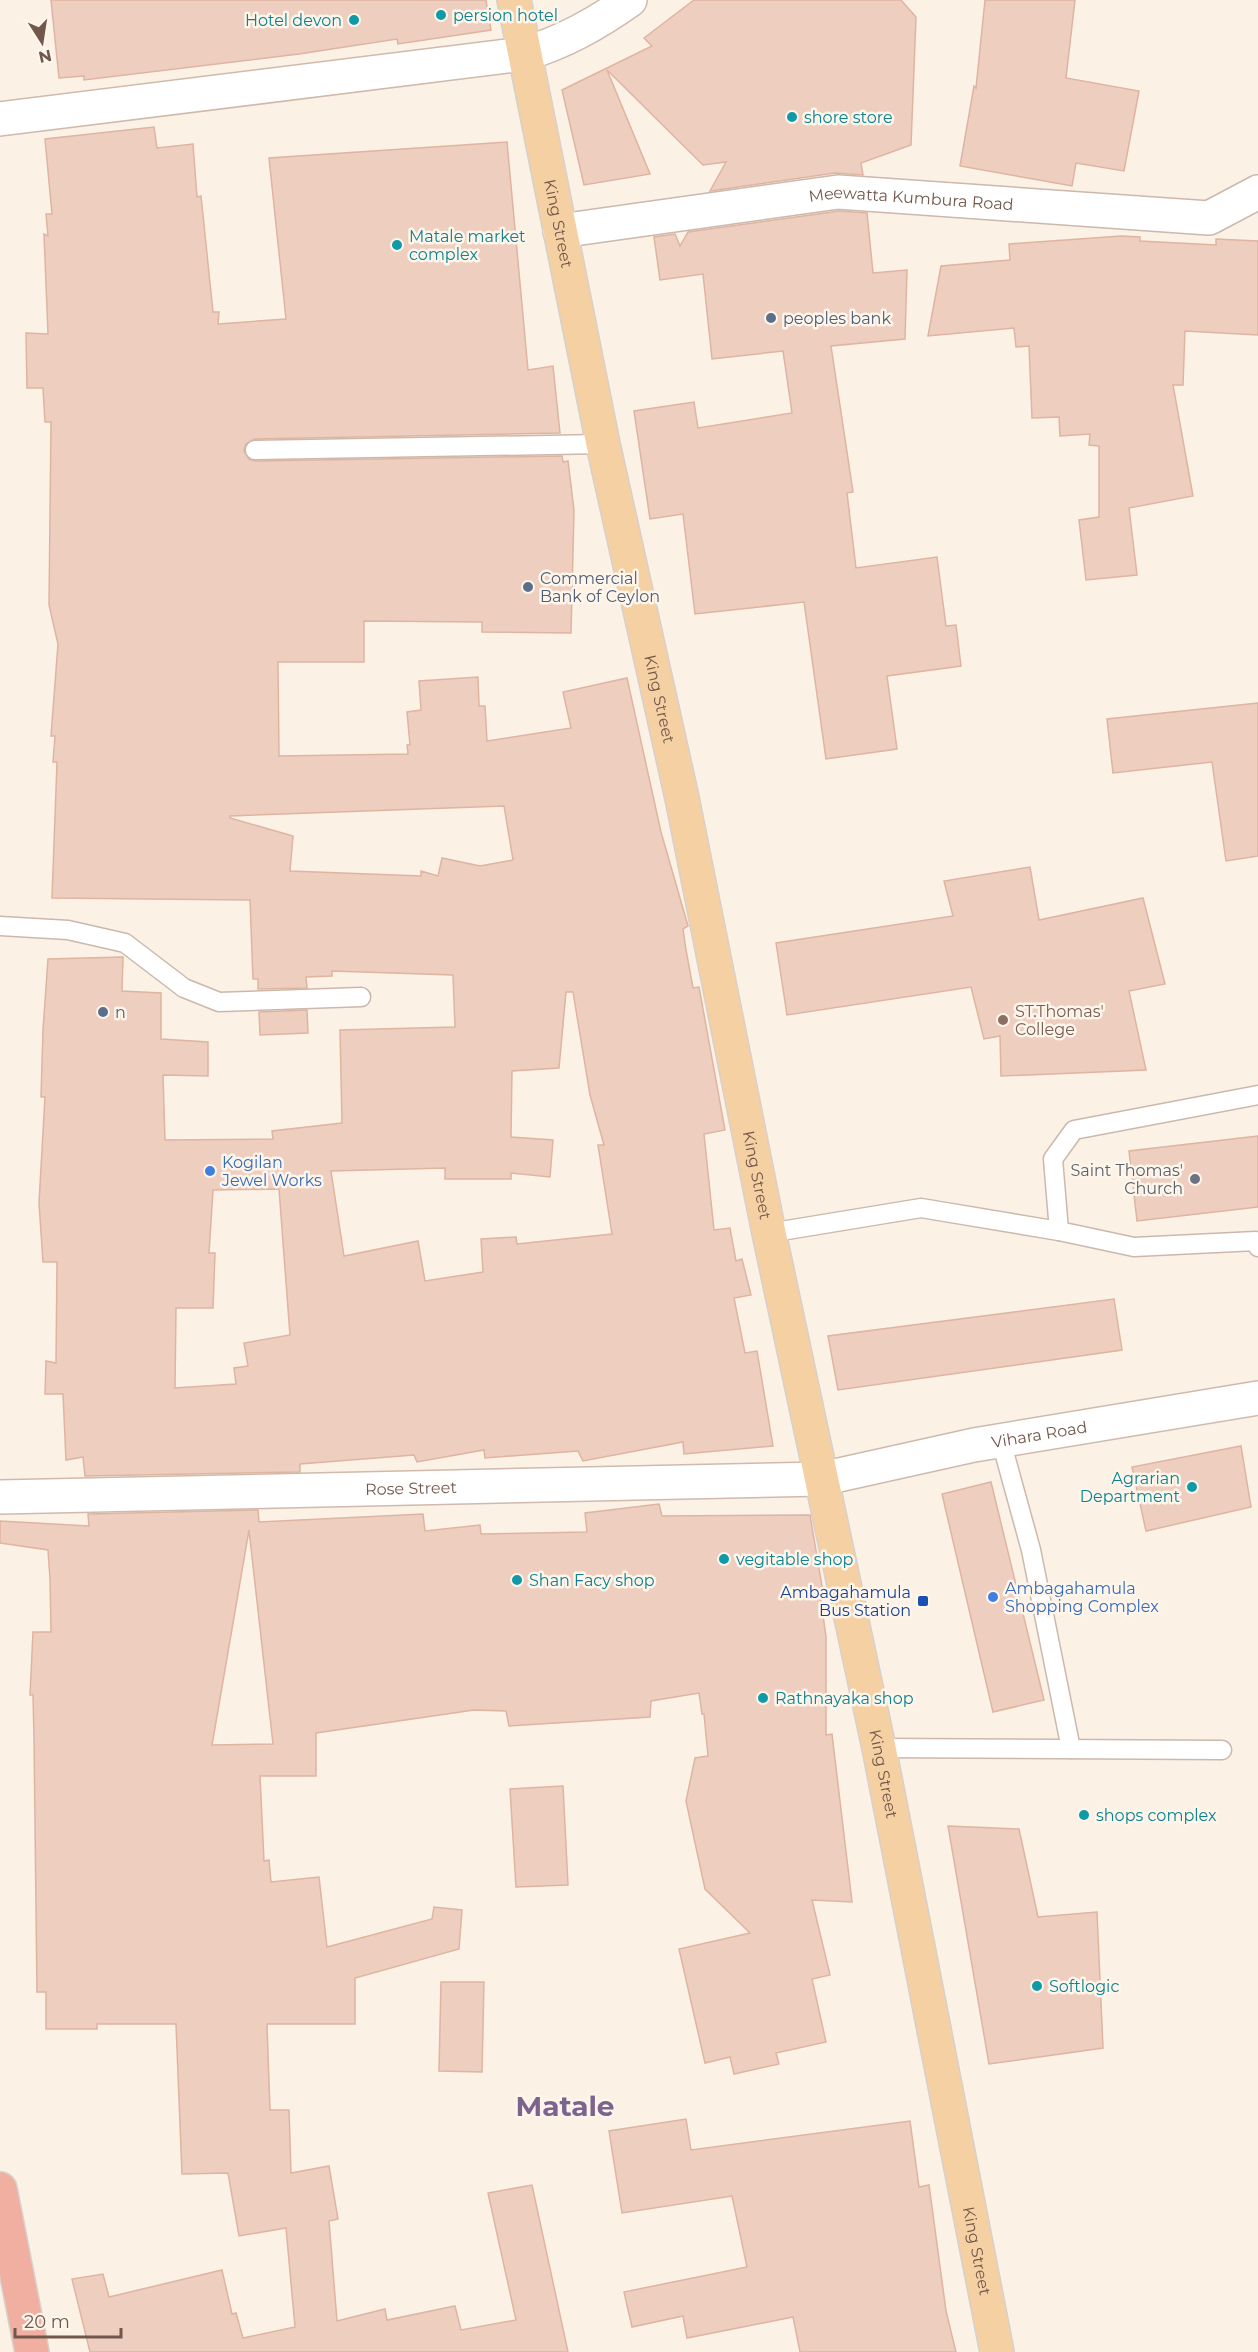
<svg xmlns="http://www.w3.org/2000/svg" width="1258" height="2352" viewBox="0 0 1258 2352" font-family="Montserrat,sans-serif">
<rect width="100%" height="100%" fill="#fbf1e5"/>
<g fill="#eecebf" stroke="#dfb4a1" stroke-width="1.5" fill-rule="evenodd">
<path d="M 51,0 L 486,0 L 491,30 L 398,44 L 397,39 L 299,54 L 84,80 L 84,76 L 59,78 Z"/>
<path d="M 694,0 L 901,0 L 916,17 L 911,145 L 861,163 L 863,175 L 835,173 L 710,191 L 726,162 L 703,165 L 607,70 L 650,174 L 584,185 L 562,90 L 652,46 L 644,38 Z"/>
<path d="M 985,0 L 1075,0 L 1066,78 L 1139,91 L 1124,171 L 1076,163 L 1072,186 L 960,166 L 974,86 L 976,88 Z"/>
<path d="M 154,127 L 157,148 L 193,144 L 197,197 L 201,196 L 213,312 L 219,312 L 218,324 L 286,319 L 269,158 L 507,142 L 528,370 L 553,366 L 560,433 L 255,439 L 246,444 L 244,451 L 249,459 L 255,461 L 562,456 L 563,462 L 568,461 L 574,510 L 571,633 L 482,632 L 482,622 L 364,621 L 364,662 L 278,662 L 279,756 L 408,754 L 407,745 L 410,745 L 407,712 L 421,710 L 419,681 L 478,677 L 479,706 L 485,706 L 487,741 L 571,728 L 563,692 L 627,678 L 661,832 L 688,926 L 683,929 L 686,950 L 693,988 L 699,987 L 725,1130 L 704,1134 L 714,1230 L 730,1228 L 736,1261 L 742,1259 L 751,1295 L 734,1298 L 745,1353 L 757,1351 L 773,1446 L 684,1454 L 683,1442 L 583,1461 L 578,1451 L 485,1458 L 484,1450 L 417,1462 L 414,1455 L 300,1464 L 300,1472 L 85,1476 L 83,1457 L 66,1460 L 63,1394 L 45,1394 L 46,1361 L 56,1363 L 57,1262 L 43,1262 L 39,1203 L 45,1097 L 41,1097 L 43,1030 L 48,959 L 123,957 L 122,991 L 161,993 L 161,1039 L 208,1042 L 208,1076 L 163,1075 L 165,1140 L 273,1139 L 272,1131 L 342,1123 L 340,1030 L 455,1027 L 453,975 L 332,971 L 332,976 L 306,977 L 307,988 L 258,989 L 258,979 L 253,979 L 250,900 L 52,898 L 57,762 L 53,762 L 55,736 L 51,736 L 58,644 L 49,605 L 51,422 L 45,422 L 43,388 L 27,388 L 26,333 L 48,334 L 44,234 L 48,236 L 46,214 L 52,214 L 45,139 ZM 504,806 L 513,860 L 480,866 L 442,858 L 438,876 L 421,871 L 421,876 L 290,871 L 293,836 L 230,818 L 230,816 ZM 566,992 L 573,992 L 590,1095 L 604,1145 L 598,1145 L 612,1234 L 517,1244 L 516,1237 L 481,1239 L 483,1272 L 425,1281 L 418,1241 L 344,1256 L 331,1171 L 445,1168 L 445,1179 L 511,1179 L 511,1173 L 550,1177 L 553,1140 L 511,1137 L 512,1071 L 559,1068 ZM 279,1189 L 290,1335 L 244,1343 L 248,1366 L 234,1368 L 236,1384 L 175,1388 L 176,1308 L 213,1308 L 215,1253 L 209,1253 L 213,1190 Z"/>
<path d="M 839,211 L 867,213 L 873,273 L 907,270 L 905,339 L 831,346 L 853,492 L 847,493 L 856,568 L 937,557 L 946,626 L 956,625 L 961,666 L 887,676 L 897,749 L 826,759 L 804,602 L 695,614 L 683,514 L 650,519 L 634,411 L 694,402 L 698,428 L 792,413 L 783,351 L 712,359 L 703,274 L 660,280 L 654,237 L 675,234 L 680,246 L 688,232 Z"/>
<path d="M 1121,236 L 1140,237 L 1140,241 L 1216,245 L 1216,239 L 1258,241 L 1258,335 L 1185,331 L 1183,385 L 1173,385 L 1193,496 L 1129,508 L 1137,575 L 1086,580 L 1079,520 L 1099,517 L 1099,446 L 1089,445 L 1090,434 L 1060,436 L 1059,417 L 1032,418 L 1029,346 L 1016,347 L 1014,328 L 928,336 L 941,266 L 1010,260 L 1009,244 Z"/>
<path d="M 1258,703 L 1258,856 L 1226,861 L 1212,762 L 1113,773 L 1107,719 Z"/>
<path d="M 1030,867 L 1039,920 L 1143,898 L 1165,984 L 1129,991 L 1146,1070 L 1001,1076 L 1000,1036 L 984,1039 L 971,987 L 787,1015 L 776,943 L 953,916 L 944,881 Z"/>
<path d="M 307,1010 L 308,1033 L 260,1035 L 259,1012 Z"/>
<path d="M 1258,1136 L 1258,1207 L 1137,1221 L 1129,1151 Z"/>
<path d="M 1114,1299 L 1122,1350 L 838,1390 L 828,1336 Z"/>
<path d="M 1241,1446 L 1251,1507 L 1146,1531 L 1132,1467 Z"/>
<path d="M 991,1482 L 1044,1700 L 993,1712 L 942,1494 Z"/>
<path d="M 659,1504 L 662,1516 L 810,1515 L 823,1592 L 820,1593 L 826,1637 L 826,1735 L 832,1734 L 852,1902 L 812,1900 L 830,1975 L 812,1979 L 826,2042 L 776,2053 L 779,2064 L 734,2074 L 730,2057 L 705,2063 L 679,1949 L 750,1933 L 705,1889 L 686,1801 L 695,1758 L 708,1756 L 704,1714 L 702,1714 L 699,1693 L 651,1701 L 650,1717 L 509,1726 L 506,1711 L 474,1710 L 316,1733 L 316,1776 L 260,1776 L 264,1861 L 269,1860 L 271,1882 L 319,1877 L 327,1947 L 432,1919 L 434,1907 L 462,1910 L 459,1949 L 355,1978 L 355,2024 L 267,2024 L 270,2110 L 289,2110 L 291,2173 L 329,2166 L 338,2219 L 329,2221 L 337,2321 L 385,2309 L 387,2320 L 455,2306 L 461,2330 L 516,2320 L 488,2193 L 532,2185 L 568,2352 L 90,2352 L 72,2279 L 103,2274 L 109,2297 L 222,2270 L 232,2314 L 236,2313 L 243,2338 L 295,2327 L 286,2228 L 239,2236 L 228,2173 L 182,2174 L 176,2024 L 97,2024 L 97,2029 L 46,2029 L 46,1992 L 37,1992 L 34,1738 L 33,1695 L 30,1695 L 33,1632 L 51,1632 L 50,1579 L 48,1550 L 0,1543 L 0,1521 L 89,1526 L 88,1514 L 258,1510 L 259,1522 L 423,1514 L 425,1531 L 480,1525 L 481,1534 L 587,1532 L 585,1513 ZM 249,1530 L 273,1744 L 212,1745 Z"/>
<path d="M 563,1786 L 568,1885 L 516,1887 L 510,1789 Z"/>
<path d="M 948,1826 L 1019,1829 L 1038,1917 L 1097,1912 L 1103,2048 L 989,2064 Z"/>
<path d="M 441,1982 L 484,1982 L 482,2072 L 439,2071 Z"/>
<path d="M 686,2119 L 691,2150 L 910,2121 L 919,2187 L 929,2185 L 946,2311 L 956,2352 L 800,2352 L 793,2317 L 687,2338 L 683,2316 L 632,2327 L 624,2292 L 747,2267 L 732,2196 L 622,2213 L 609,2131 Z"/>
</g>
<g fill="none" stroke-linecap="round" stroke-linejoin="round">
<g stroke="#ccb8ac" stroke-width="21">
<g id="lane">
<path d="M 255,450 L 603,444"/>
<path d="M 0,926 L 68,930 L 125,943 L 184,988 L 219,1002 L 361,997"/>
<path d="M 1258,1095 L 1074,1130 L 1053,1159 L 1059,1231 L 1134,1247 L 1256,1241 L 1258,1247"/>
<path d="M 769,1233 L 921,1208 L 1059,1231"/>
<path d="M 1001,1441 L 1031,1550 L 1071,1749"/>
<path d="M 879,1748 L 1222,1750"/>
</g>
</g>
<g stroke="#ccb8ac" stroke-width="36">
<g id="street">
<path id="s1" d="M 560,231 L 838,192 L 1209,218 L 1258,192"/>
</g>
</g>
<g stroke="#d0baad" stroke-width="36">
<g id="secondary">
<path d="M 0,119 L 524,54 C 564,42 596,24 630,0"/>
<path id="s2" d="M 0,1497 L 821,1479 L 974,1445 L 1258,1398"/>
</g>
</g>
<g stroke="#d8d0cd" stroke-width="36">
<g id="primary">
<path id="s3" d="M 514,0 L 603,444 L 682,798 L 769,1233 L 879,1748 L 997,2352"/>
</g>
</g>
<g stroke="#d8d0cd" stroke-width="36">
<path id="highway" d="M 0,2189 L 32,2352"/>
</g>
<use href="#lane" stroke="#fff" stroke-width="18"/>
<use href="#street" stroke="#fff" stroke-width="33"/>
<use href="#secondary" stroke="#fff" stroke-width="33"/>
<use href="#primary" stroke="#f5d0a2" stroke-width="33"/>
<use href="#highway" stroke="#f0afa1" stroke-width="33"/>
</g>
<g fill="#0f9aa8" stroke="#fef5eb" stroke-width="2">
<circle cx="441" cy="15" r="6"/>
<circle cx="354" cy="20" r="6"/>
<circle cx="792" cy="117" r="6"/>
<circle cx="397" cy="245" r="6"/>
<circle cx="1192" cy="1487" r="6"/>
<circle cx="724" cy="1559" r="6"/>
<circle cx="517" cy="1580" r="6"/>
<circle cx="763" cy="1698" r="6"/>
<circle cx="1084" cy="1815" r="6"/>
<circle cx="1037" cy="1986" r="6"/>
</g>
<g fill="#5c6f8a" stroke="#fef5eb" stroke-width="2">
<circle cx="771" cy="318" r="6"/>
<circle cx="528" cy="587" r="6"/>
<circle cx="103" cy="1012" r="6"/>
</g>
<circle fill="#8d6e63" stroke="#fef5eb" stroke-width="2" cx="1003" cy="1020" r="6"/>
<g fill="#3f7fe0" stroke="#fef5eb" stroke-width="2">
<circle cx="210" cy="1171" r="6"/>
<circle cx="993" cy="1597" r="6"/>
</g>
<circle fill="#6b7280" stroke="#fef5eb" stroke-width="2" cx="1195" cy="1179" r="6"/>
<rect fill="#1a4fb4" stroke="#fef5eb" stroke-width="2" x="917" y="1595" width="12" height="12" rx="3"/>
<g text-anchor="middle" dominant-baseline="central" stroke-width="5" stroke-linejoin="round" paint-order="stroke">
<g font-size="16" fill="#0d838f" stroke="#fef5eb" text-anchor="start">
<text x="453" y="15">persion hotel</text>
<text x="342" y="20" text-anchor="end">Hotel devon</text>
<text x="804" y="117">shore store</text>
<text x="409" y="236">Matale market<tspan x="409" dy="18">complex</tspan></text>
<text x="1180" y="1478" text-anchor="end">Agrarian<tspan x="1180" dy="18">Department</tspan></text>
<text x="736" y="1559">vegitable shop</text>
<text x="529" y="1580">Shan Facy shop</text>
<text x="775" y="1698">Rathnayaka shop</text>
<text x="1096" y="1815">shops complex</text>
<text x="1049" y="1986">Softlogic</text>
</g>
<g font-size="16" fill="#72574c" stroke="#fef5eb">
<text stroke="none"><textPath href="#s1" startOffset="354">Meewatta Kumbura Road</textPath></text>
<text stroke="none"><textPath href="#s3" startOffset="228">King Street</textPath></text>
<text stroke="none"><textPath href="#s3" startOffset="714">King Street</textPath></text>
<text stroke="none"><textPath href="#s3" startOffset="1200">King Street</textPath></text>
<text stroke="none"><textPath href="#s2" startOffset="1044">Vihara Road</textPath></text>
<text stroke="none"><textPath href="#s2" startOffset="411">Rose Street</textPath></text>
<text stroke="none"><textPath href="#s3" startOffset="1812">King Street</textPath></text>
<text stroke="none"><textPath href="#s3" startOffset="2298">King Street</textPath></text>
</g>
<g font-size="16" fill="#4e5e75" stroke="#fef5eb" text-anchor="start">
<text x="783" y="318">peoples bank</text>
<text x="540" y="578">Commercial<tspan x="540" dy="18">Bank of Ceylon</tspan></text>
<text x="115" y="1012">n</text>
</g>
<g font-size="16" fill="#785e54" stroke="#fef5eb" text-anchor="start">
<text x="1015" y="1011">ST.Thomas'<tspan x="1015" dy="18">College</tspan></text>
</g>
<g font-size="16" fill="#366cbe" stroke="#fef5eb" text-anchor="start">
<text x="222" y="1162">Kogilan<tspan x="222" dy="18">Jewel Works</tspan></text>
<text x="1005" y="1588">Ambagahamula<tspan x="1005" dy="18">Shopping Complex</tspan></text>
</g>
<g font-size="16" fill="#5b616d" stroke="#fef5eb" text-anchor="end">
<text x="1183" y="1170">Saint Thomas'<tspan x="1183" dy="18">Church</tspan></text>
</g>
<g font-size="16" fill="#164399" stroke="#fef5eb" text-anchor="end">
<text x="911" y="1592">Ambagahamula<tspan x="911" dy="18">Bus Station</tspan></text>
</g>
<g font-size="28" font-weight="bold" fill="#7c648e" stroke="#fef5eb">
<text x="565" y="2106">Matale</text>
</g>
</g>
<g transform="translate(42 42) rotate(168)" stroke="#fef5eb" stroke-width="4.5" paint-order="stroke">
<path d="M0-4.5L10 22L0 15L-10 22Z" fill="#72574c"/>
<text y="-9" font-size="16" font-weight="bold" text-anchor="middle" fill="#72574c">N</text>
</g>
<path d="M15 2328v9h106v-9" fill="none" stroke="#72574c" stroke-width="3"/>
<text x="24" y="2328" font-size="18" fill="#72574c" stroke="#fef5eb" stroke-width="4.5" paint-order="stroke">20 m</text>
</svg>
